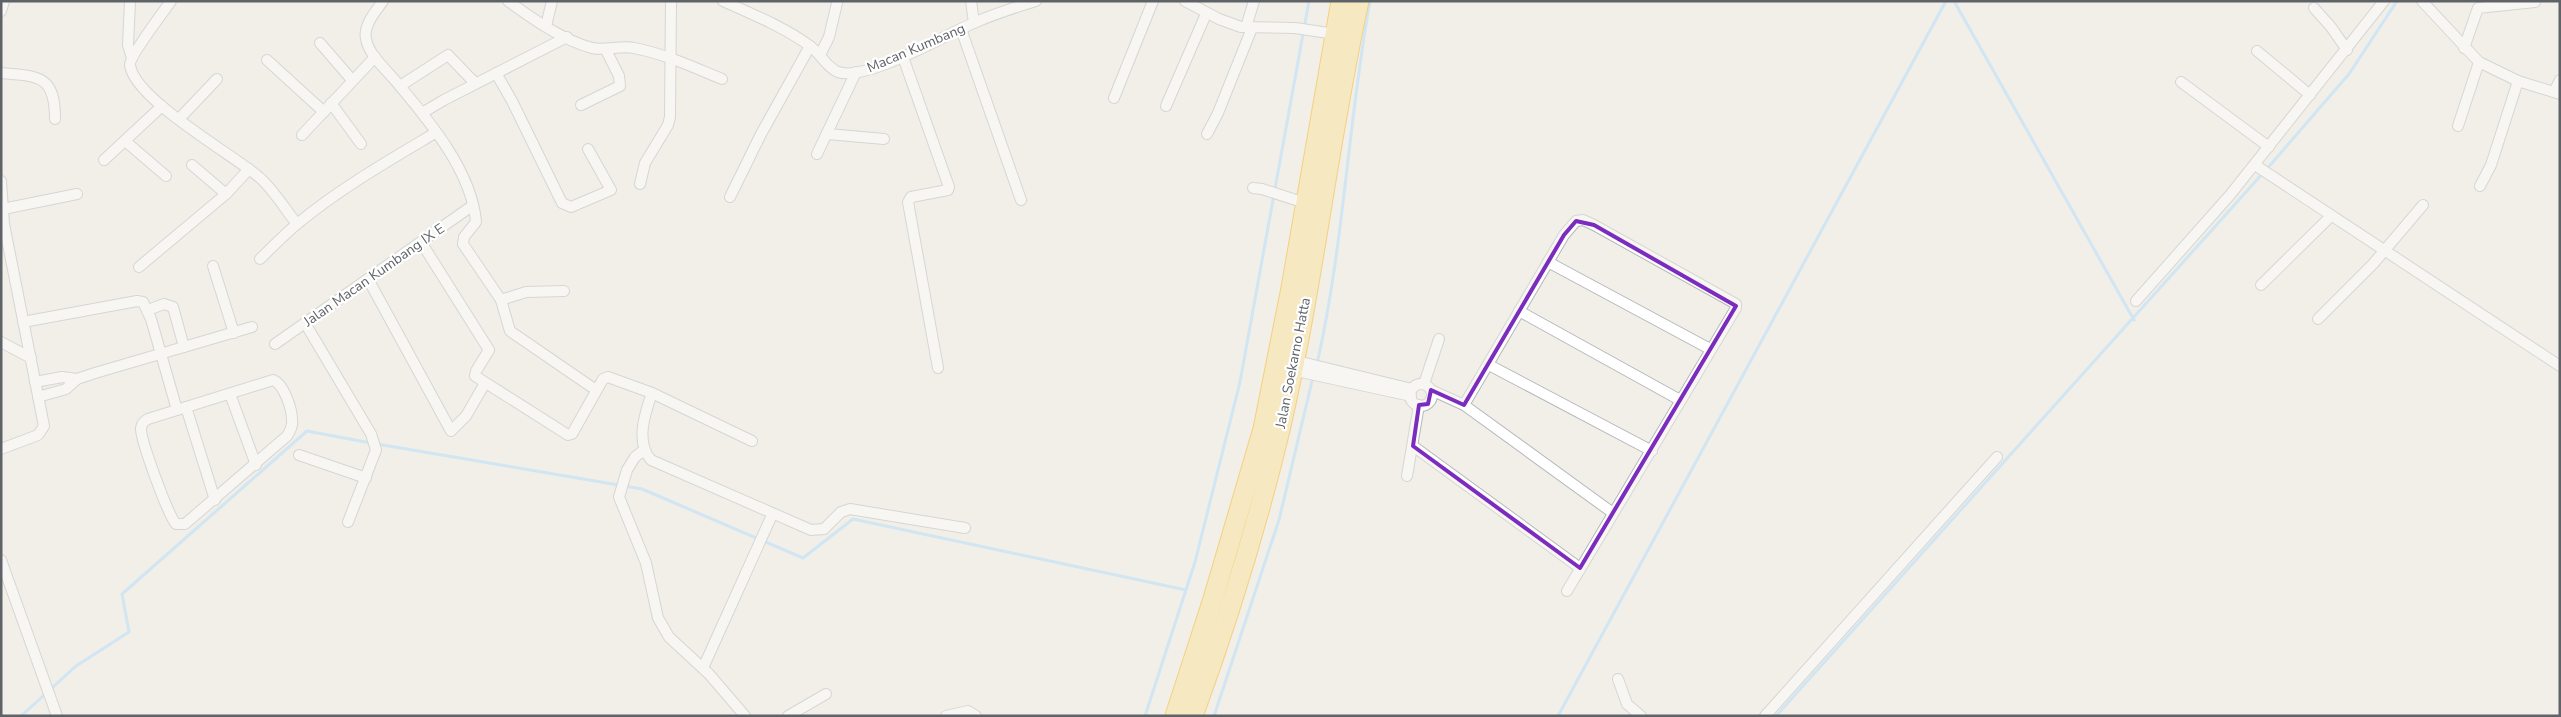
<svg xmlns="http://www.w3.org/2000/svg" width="2561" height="717" viewBox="0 0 2561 717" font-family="'Nunito Sans',sans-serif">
<rect width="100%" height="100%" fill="#f1efe8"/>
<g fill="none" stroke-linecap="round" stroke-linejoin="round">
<g stroke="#aadaff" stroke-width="3">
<path d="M 1954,1 L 2134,320"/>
<path d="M 1317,364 C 1344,245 1348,121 1370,1"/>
<path d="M 377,444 L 642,489 L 803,558 L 853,519 L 1186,590"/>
<path d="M 21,716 L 76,666 L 129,632 L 122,594 L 307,431 L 371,443"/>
<path d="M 1145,716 L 1195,562 L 1240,382 L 1309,1"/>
<path d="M 1214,716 L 1279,520 L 1313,377"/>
<path d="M 1558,716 L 1946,1"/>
<path d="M 1776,716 L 2272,163 L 2349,74 L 2397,1"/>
</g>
<g stroke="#b5b8bc" stroke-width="12">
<g id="street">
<path d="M 130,1 L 128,45 L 132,58"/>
<path d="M 171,1 C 164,11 129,57 130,65 C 134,99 232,154 259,177 C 274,190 284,208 297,224"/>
<path d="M 383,1 C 376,11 363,25 366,39 C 369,56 388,71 399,85 C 430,122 472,172 476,222 L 464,237 L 463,244 L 501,300 L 510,331 L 596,390"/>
<path d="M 508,1 C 533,19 562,40 592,48 C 607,51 620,45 634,48 C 665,54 693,67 722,79"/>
<path d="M 723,1 C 752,14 784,27 810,46 C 820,53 827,68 838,72 C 867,82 946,34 976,22 C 995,14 1016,7 1036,1"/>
<path d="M 971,1 L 974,23"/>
<path d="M 1185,1 L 1219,19 L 1241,27 L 1295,28 L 1335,34"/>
<path d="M 2422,1 L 2479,62 L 2518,81 L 2560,94"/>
<path d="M 2314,8 L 2331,27 L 2347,50"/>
<path d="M 1,11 L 4,1"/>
<path d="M 546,26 L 552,1"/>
<path d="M 1246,27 L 1254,1"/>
<path d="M 961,29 L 1021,200"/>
<path d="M 320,43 L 352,80"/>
<path d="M 2464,48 L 2478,8 L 2535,2"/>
<path d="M 2257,51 L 2310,95"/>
<path d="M 820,55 L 829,37 L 837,3"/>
<path d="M 903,57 L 949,187 L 948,190 L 911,197 L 908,202 L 938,368"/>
<path d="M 267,60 L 324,112"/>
<path d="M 1,73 C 40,76 55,76 55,119"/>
<path d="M 496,73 L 512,101 L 562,203 L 571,207 L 611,190 L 588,149"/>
<path d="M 2181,82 L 2269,147"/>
<path d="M 400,86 L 448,55 L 475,83"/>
<path d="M 2554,92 L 2560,80"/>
<path d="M 1114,98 L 1153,1"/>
<path d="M 331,103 L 361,144"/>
<path d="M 581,105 L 620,86 L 619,76 L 606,50"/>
<path d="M 1166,106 L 1206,14"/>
<path d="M 422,113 L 444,100 L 567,37"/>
<path d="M 179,119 L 217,79"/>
<path d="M 2458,126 L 2479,62"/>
<path d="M 828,134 L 884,139"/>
<path d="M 1207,134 L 1218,113 L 1252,28"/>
<path d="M 302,135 L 375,57"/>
<path d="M 125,141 L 166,176"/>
<path d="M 817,154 L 856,72"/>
<path d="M 104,160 L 162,106"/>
<path d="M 192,165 L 226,194"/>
<path d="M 2255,165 L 2560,366"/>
<path d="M 1,181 L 4,224 L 44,426 L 38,435 L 1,449"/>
<path d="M 640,184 L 645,163 L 668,125 L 670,117 L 671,1"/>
<path d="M 2480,186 L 2491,165 L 2518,81"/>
<path d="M 1253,188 L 1262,189 L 1305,203"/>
<path d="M 730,197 L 761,134 L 810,46"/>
<path d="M 3,209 L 77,194"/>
<path d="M 421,242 L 489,350 L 476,371 L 475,376 L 568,435 L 572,434 L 603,379 L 608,377 L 652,393 L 752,441"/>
<path d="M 260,259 C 272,247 284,235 297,224 C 339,189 388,161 435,133"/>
<path d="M 1548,262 L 1710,349"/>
<path d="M 213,266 L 234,333"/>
<path d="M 139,267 L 226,194 L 249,169"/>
<path d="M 368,279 L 451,431 L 466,416 L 485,383"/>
<path d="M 2261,285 L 2331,216"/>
<path d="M 501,300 L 526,292 L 564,291"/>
<path d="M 2136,301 L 2230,195 L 2384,1"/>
<path d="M 148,310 L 164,304 L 173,307 L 184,347"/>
<path d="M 1519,311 L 1680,400"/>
<path d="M 2318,319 L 2373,264 L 2423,205"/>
<path d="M 23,322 L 137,301 L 143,302 L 151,319 L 177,410"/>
<path d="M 305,323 L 371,434 L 376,450 L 348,522"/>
<path d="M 1,342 L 31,358"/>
<path d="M 275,344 L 472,206"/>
<path d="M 1293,360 L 1412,389"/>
<path d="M 1489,365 L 1652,451"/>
<path d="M 1292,370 L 1411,396"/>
<path d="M 273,380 C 284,384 292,409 292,420 C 293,426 290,431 287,436 L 185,524 L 176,524 C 168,515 140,439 141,428 C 142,423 144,421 148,419 Z"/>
<path d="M 35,382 L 62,377 L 77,379"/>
<path d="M 1424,384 L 1439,339"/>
<circle cx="1421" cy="395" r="11"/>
<path d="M 1431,390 L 1464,405 L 1613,513"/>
<path d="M 652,393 C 645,413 635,442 651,460 L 811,530 L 824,529 L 841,512 L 850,509 L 965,528"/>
<path d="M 230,394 L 256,465"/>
<path d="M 38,397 L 66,389 L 77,379 L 95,373 L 252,327"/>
<path d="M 1464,405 L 1564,235 L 1576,221 L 1583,220 L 1594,225 L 1736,304 L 1736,308 L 1567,591"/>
<path d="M 186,407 L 215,500"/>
<path d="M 1413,446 L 1580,568"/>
<path d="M 644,450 L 635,457 L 627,470 L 619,497 L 646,563 L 658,618 L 669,637 L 709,674 L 745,716"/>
<path d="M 299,455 L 366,478"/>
<path d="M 1407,476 L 1419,405"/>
<path d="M 1,560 L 57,716"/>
<path d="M 703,668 L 772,515"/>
<path d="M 1618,679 L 1627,704 L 1641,716"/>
<path d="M 788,716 L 826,694"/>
<path d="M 946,716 L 968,711 L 976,716"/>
<path d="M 1765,716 L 1997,457"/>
</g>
</g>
<g stroke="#f9ab00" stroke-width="21">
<g id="highway">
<path d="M 1175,716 L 1213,599 L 1263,429 L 1291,288 L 1341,1"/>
<path d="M 1193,716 C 1227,623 1257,526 1280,430 C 1313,288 1328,143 1359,1"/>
</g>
</g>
<use href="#street" stroke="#fff" stroke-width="10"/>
<use href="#highway" stroke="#fde293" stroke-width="19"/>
</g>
<path d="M0 0H2561V717H0ZM 1576,221 L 1594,225 L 1736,306 L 1580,568 L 1413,446 L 1419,405 L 1428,404 L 1431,390 L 1464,405 L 1564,235 Z" fill="#f1efe8" fill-opacity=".55" fill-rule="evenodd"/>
<path fill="none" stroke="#7b2cbf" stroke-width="4" stroke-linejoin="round" d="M 1576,221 L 1594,225 L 1736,306 L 1580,568 L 1413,446 L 1419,405 L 1428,404 L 1431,390 L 1464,405 L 1564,235 Z"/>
<g text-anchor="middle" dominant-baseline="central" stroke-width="4.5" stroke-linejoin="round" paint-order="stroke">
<g font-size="14" fill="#5f6368" stroke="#fff">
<text transform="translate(916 48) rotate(-23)">Macan Kumbang</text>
<text transform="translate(374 275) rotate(-35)">Jalan Macan Kumbang IX E</text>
<text transform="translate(1293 363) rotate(-79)">Jalan Soekarno Hatta</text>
</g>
</g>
<rect width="2561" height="717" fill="none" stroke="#5f6368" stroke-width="5"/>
</svg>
